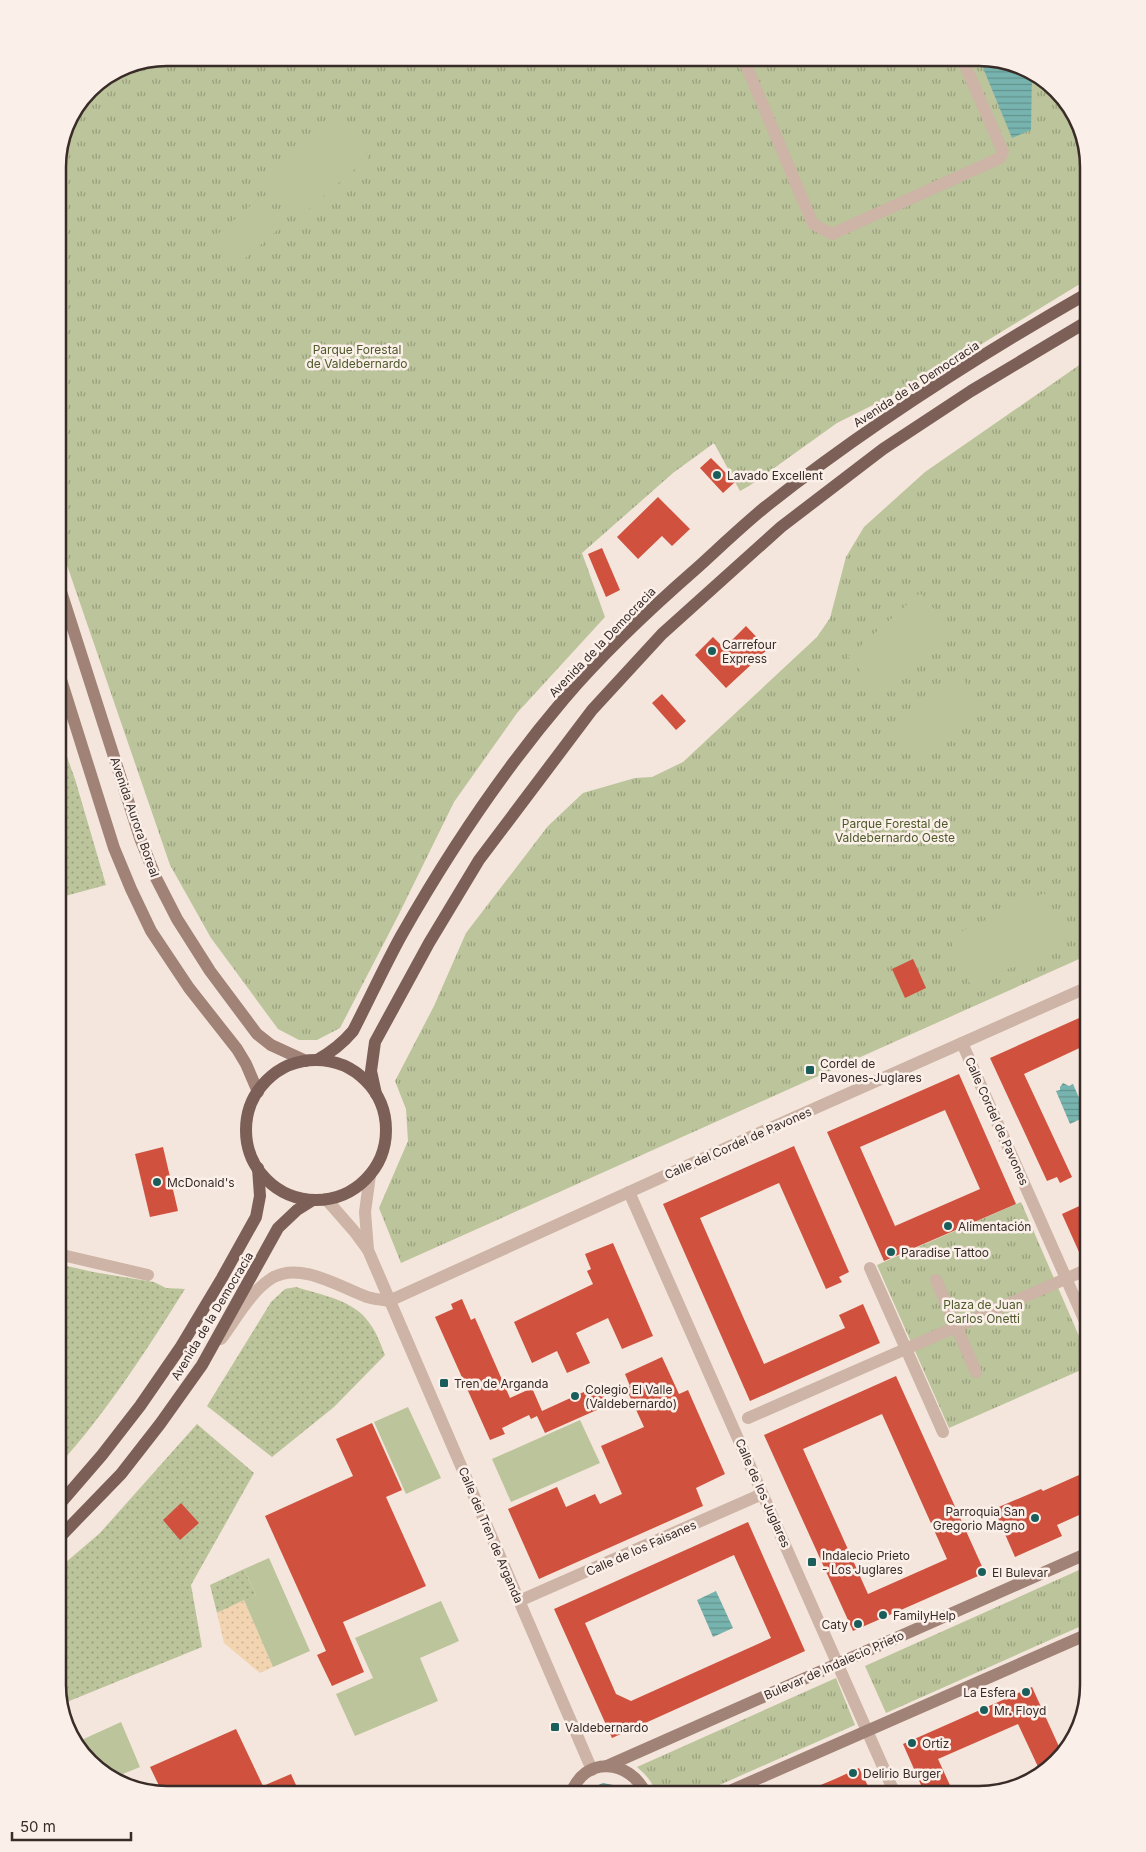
<svg xmlns="http://www.w3.org/2000/svg" width="1146" height="1852" viewBox="0 0 1146 1852" font-family="Inter,sans-serif">
<defs>
<pattern id="grass-dots" width="8" height="8" patternUnits="userSpaceOnUse" patternTransform="scale(1.25)"><rect width="8" height="8" fill="#bbc49a"/><path d="M2 2h.1M6 6h.1" fill="none" stroke="#999f7e" stroke-width="1.8" stroke-linecap="round"/></pattern>
<pattern id="sand-dots" width="8" height="8" patternUnits="userSpaceOnUse" patternTransform="scale(1.25)"><rect width="8" height="8" fill="#f2d4b0"/><path d="M2 2h.1M6 6h.1" fill="none" stroke="#d0b697" stroke-width="1.8" stroke-linecap="round"/></pattern>
<pattern id="park-tufts" width="24" height="20" patternUnits="userSpaceOnUse" patternTransform="scale(1.25)"><rect width="24" height="20" fill="#bbc49a"/><path d="M3 7l-1-3M5 7V3M7 7l1-3M15 17l-1-3M17 17v-4M19 17l1-3" fill="none" stroke="#999f7e"/></pattern>
<pattern id="water-rules" width="6" height="5" patternUnits="userSpaceOnUse" patternTransform="scale(1.25)"><rect width="6" height="5" fill="#78b4af"/><path d="M0 2.5h6" fill="none" stroke="#63938e"/></pattern>
</defs>
<rect width="100%" height="100%" fill="#f4e6dc"/>
<g fill="url(#grass-dots)">
<path d="M 58,732 L 75,779 L 106,885 L 58,898 Z"/>
<path d="M 58,1264 L 93,1272 L 154,1282 L 166,1288 L 185,1289 C 146,1351 107,1412 58,1466 Z"/>
<path d="M 296,1287 C 321,1295 355,1300 370,1324 C 377,1333 381,1345 385,1355 L 334,1407 L 272,1457 L 207,1406 L 271,1302 L 285,1289 Z"/>
<path d="M 197,1424 L 254,1473 L 191,1585 L 202,1647 L 62,1704 L 58,1684 L 58,1569 L 100,1533 Z"/>
<path d="M 244,1569 L 256,1595 L 217,1613 L 210,1585 Z"/>
</g>
<path fill="url(#sand-dots)" d="M 244,1600 L 273,1667 L 260,1673 L 224,1643 L 217,1613 Z"/>
<g fill="url(#park-tufts)">
<path d="M 168,58 L 986,58 L 1040,76 L 1077,119 L 1088,168 L 1088,279 L 921,381 L 837,423 L 749,486 L 740,491 L 714,443 L 673,473 L 582,553 L 605,617 L 517,713 L 454,802 L 398,916 L 340,1028 L 317,1040 L 299,1040 L 278,1029 L 211,938 L 170,865 L 58,539 L 58,161 L 66,125 L 90,90 L 126,66 Z"/>
<path d="M 1088,359 L 1088,955 L 401,1263 L 379,1208 L 408,1141 L 406,1109 L 395,1081 L 434,1006 L 466,933 L 548,826 L 583,793 L 635,778 L 652,777 L 683,762 L 817,637 L 830,618 L 846,557 L 864,527 L 925,472 Z"/>
<path d="M 1021,1202 L 1088,1357 L 1088,1367 L 949,1428 L 877,1265 Z"/>
<path d="M 1088,1566 L 1088,1623 L 886,1713 L 865,1666 Z"/>
<path d="M 836,1678 L 855,1725 L 699,1794 L 656,1794 C 653,1782 646,1775 637,1767 Z"/>
</g>
<g fill="#bbc49a">
<path d="M 338,121 L 369,157 L 297,219 L 266,183 Z"/>
<path d="M 259,198 L 283,225 L 234,268 L 210,241 Z"/>
<path d="M 920,593 L 952,629 L 881,694 L 848,657 Z"/>
<path d="M 1088,618 L 1088,644 L 1079,622 Z"/>
<path d="M 957,673 L 986,706 L 923,763 L 893,729 Z"/>
<path d="M 1044,893 L 1067,942 L 971,986 L 949,937 Z"/>
<path d="M 408,1407 L 441,1478 L 406,1494 L 374,1422 Z"/>
<path d="M 580,1420 L 600,1463 L 511,1502 L 492,1459 Z"/>
<path d="M 269,1558 L 310,1651 L 273,1667 L 244,1600 L 256,1595 L 244,1569 Z"/>
<path d="M 441,1601 L 459,1641 L 420,1658 L 438,1701 L 355,1736 L 336,1694 L 373,1678 L 355,1638 Z"/>
<path d="M 121,1722 L 140,1767 L 113,1778 L 107,1776 L 77,1742 Z"/>
</g>
<g fill="url(#water-rules)">
<path d="M 979,58 L 986,58 L 1032,74 L 1031,130 L 1012,138 Z"/>
<path d="M 1063,1083 L 1069,1086 L 1073,1084 L 1087,1116 L 1070,1124 L 1056,1091 L 1060,1090 L 1060,1087 Z"/>
<path d="M 716,1591 L 733,1628 L 713,1637 L 697,1600 Z"/>
<path d="M 603,1783 L 618,1786 L 627,1794 L 587,1794 L 596,1786 Z"/>
</g>
<g fill="#cf513e" fill-rule="evenodd">
<path d="M 711,458 L 735,482 L 723,493 L 700,468 Z"/>
<path d="M 658,497 L 690,529 L 672,546 L 662,536 L 638,559 L 617,537 Z"/>
<path d="M 602,548 L 620,590 L 606,597 L 588,554 Z"/>
<path d="M 746,626 L 768,649 L 726,688 L 695,655 L 713,637 L 724,648 Z"/>
<path d="M 662,694 L 686,721 L 676,730 L 652,703 Z"/>
<path d="M 913,959 L 926,988 L 905,998 L 892,969 Z"/>
<path d="M 1088,1014 L 1088,1044 L 1024,1074 L 1072,1177 L 1060,1183 L 1057,1177 L 1047,1181 L 990,1058 Z"/>
<path d="M 959,1074 L 1016,1204 L 884,1261 L 827,1132 ZM 945,1110 L 980,1189 L 895,1226 L 860,1147 Z"/>
<path d="M 794,1146 L 849,1272 L 839,1277 L 842,1282 L 826,1289 L 779,1183 L 700,1218 L 744,1319 L 764,1364 L 845,1328 L 839,1315 L 863,1304 L 880,1343 L 750,1401 L 663,1204 Z"/>
<path d="M 163,1147 L 178,1211 L 150,1217 L 135,1154 Z"/>
<path d="M 1088,1202 L 1088,1248 L 1079,1252 L 1062,1214 Z"/>
<path d="M 613,1243 L 653,1336 L 622,1349 L 608,1318 L 576,1333 L 590,1363 L 567,1373 L 557,1351 L 532,1363 L 514,1322 L 593,1284 L 587,1271 L 591,1269 L 585,1254 Z"/>
<path d="M 462,1299 L 471,1320 L 475,1318 L 510,1398 L 532,1388 L 542,1411 L 599,1385 L 608,1405 L 545,1433 L 537,1416 L 531,1419 L 529,1415 L 502,1428 L 505,1434 L 490,1440 L 435,1317 L 453,1309 L 451,1304 Z"/>
<path d="M 662,1357 L 679,1394 L 688,1390 L 725,1474 L 696,1488 L 703,1506 L 539,1579 L 508,1509 L 557,1487 L 566,1507 L 595,1494 L 600,1504 L 622,1494 L 601,1446 L 644,1427 L 626,1388 L 630,1386 L 625,1374 Z"/>
<path d="M 896,1376 L 985,1573 L 853,1631 L 764,1435 ZM 882,1414 L 947,1559 L 868,1594 L 803,1449 Z"/>
<path d="M 372,1423 L 402,1490 L 386,1497 L 426,1586 L 343,1622 L 364,1672 L 332,1686 L 317,1655 L 326,1651 L 265,1516 L 353,1476 L 336,1439 Z"/>
<path d="M 1088,1471 L 1088,1511 L 1057,1525 L 1062,1536 L 1015,1557 L 994,1509 L 1041,1489 L 1043,1491 Z"/>
<path d="M 181,1503 L 199,1523 L 180,1540 L 163,1520 Z"/>
<path d="M 748,1522 L 805,1651 L 612,1738 L 554,1609 ZM 734,1555 L 771,1638 L 631,1701 L 616,1694 L 585,1623 Z"/>
<path d="M 1032,1687 L 1061,1751 L 1040,1771 L 1018,1724 L 938,1759 L 954,1794 L 925,1794 L 903,1744 Z"/>
<path d="M 236,1729 L 263,1786 L 291,1774 L 300,1794 L 163,1794 L 150,1767 Z"/>
<path d="M 859,1768 L 872,1794 L 799,1794 L 835,1779 Z"/>
</g>
<g fill="none" stroke-linecap="round" stroke-linejoin="round">
<g stroke="#cdb4a6" stroke-width="12">
<path d="M 743,58 L 813,224 L 832,234 L 1000,158 L 1003,152 L 962,58"/>
<path d="M 962,1043 L 1088,1328"/>
<path d="M 629,1192 L 895,1794"/>
<path d="M 326,1199 L 354,1231 L 368,1250 L 592,1770"/>
<path d="M 368,1250 L 365,1212 L 370,1175"/>
<path d="M 58,1254 L 148,1275"/>
<path d="M 870,1268 L 943,1432"/>
<path d="M 936,1280 L 976,1372"/>
<path d="M 389,1301 L 757,1134 L 1088,987"/>
<path d="M 221,1339 C 236,1319 251,1291 272,1278 C 300,1261 340,1287 367,1297 C 374,1299 382,1300 389,1301"/>
<path d="M 748,1418 L 1088,1269"/>
<path d="M 519,1601 L 762,1494"/>
</g>
<g stroke="#a18277" stroke-width="12">
<path d="M 58,582 L 140,838 L 156,878 L 177,919 L 210,971 L 257,1034 L 271,1045 L 306,1061"/>
<path d="M 58,670 L 114,848 L 131,889 L 151,931 L 189,988 L 237,1049 L 246,1064 L 258,1092"/>
<path d="M 607,1766 L 1088,1553"/>
<path d="M 571,1794 C 584,1755 630,1759 646,1794"/>
<path d="M 723,1794 L 1088,1634"/>
</g>
<g stroke="#7c6058" stroke-width="12">
<path d="M 317,1060 C 332,1052 342,1044 353,1031 C 369,1000 384,967 401,936 C 448,853 502,772 564,699 C 604,652 650,609 697,568 C 719,548 741,527 764,508 C 866,427 976,357 1088,293"/>
<circle cx="316" cy="1130" r="70"/>
<path d="M 376,1094 L 371,1071 L 375,1042 L 429,943 L 479,860 L 592,710 L 662,634 L 781,527 L 883,449 L 971,391 L 1088,321"/>
<path d="M 58,1506 L 102,1455 L 140,1406 L 180,1348 L 222,1278 L 256,1217 L 260,1196 L 258,1168"/>
<path d="M 58,1539 L 121,1474 L 160,1424 L 202,1365 L 278,1228 L 297,1210 L 313,1200"/>
</g>
</g>
<g fill="#1a5e5b" stroke="#fbf0e9" stroke-width="2">
<circle cx="717" cy="475" r="5"/>
<circle cx="712" cy="651" r="5"/>
<rect x="805" y="1065" width="10" height="10" rx="2.5"/>
<circle cx="157" cy="1182" r="5"/>
<circle cx="948" cy="1226" r="5"/>
<circle cx="891" cy="1252" r="5"/>
<rect x="439" y="1378" width="10" height="10" rx="2.5"/>
<circle cx="575" cy="1396" r="5"/>
<circle cx="1035" cy="1518" r="5"/>
<rect x="807" y="1557" width="10" height="10" rx="2.5"/>
<circle cx="982" cy="1572" r="5"/>
<circle cx="883" cy="1615" r="5"/>
<circle cx="858" cy="1624" r="5"/>
<circle cx="1026" cy="1692" r="5"/>
<circle cx="984" cy="1710" r="5"/>
<rect x="550" y="1722" width="10" height="10" rx="2.5"/>
<circle cx="912" cy="1743" r="5"/>
<circle cx="853" cy="1773" r="5"/>
</g>
<g text-anchor="middle" dominant-baseline="central" stroke-width="5" stroke-linejoin="round" paint-order="stroke">
<g font-size="12" fill="#4d5929" stroke="#fbf0e9">
<text x="357" y="349">Parque Forestal<tspan x="357" dy="14">de Valdebernardo</tspan></text>
<text x="895" y="823">Parque Forestal de<tspan x="895" dy="14">Valdebernardo Oeste</tspan></text>
<text x="983" y="1304">Plaza de Juan<tspan x="983" dy="14">Carlos Onetti</tspan></text>
</g>
<g font-size="12" fill="#392b28" stroke="#fbf0e9">
<text transform="translate(916 384) rotate(-33)">Avenida de la Democracia</text>
<text transform="translate(602 642) rotate(-46)">Avenida de la Democracia</text>
<text transform="translate(135 817) rotate(71)">Avenida Aurora Boreal</text>
<text transform="translate(997 1121) rotate(66)">Calle Cordel de Pavones</text>
<text transform="translate(738 1143) rotate(-24)">Calle del Cordel de Pavones</text>
<text transform="translate(212 1316) rotate(-59)">Avenida de la Democracia</text>
<text transform="translate(763 1493) rotate(66)">Calle de los Juglares</text>
<text transform="translate(491 1535) rotate(67)">Calle del Tren de Arganda</text>
<text transform="translate(641 1548) rotate(-24)">Calle de los Faisanes</text>
<text transform="translate(834 1665) rotate(-24)">Bulevar de Indalecio Prieto</text>
</g>
<g font-size="12" fill="#392b28" stroke="#fbf0e9" text-anchor="start">
<text x="727" y="475">Lavado Excellent</text>
<text x="722" y="644">Carrefour<tspan x="722" dy="14">Express</tspan></text>
<text x="820" y="1063">Cordel de<tspan x="820" dy="14">Pavones-Juglares</tspan></text>
<text x="167" y="1182">McDonald's</text>
<text x="958" y="1226">Alimentación</text>
<text x="901" y="1252">Paradise Tattoo</text>
<text x="454" y="1383">Tren de Arganda</text>
<text x="585" y="1389">Colegio El Valle<tspan x="585" dy="14">(Valdebernardo)</tspan></text>
<text x="1025" y="1511" text-anchor="end">Parroquia San<tspan x="1025" dy="14">Gregorio Magno</tspan></text>
<text x="822" y="1555">Indalecio Prieto<tspan x="822" dy="14">- Los Juglares</tspan></text>
<text x="992" y="1572">El Bulevar</text>
<text x="893" y="1615">FamilyHelp</text>
<text x="848" y="1624" text-anchor="end">Caty</text>
<text x="1016" y="1692" text-anchor="end">La Esfera</text>
<text x="994" y="1710">Mr. Floyd</text>
<text x="565" y="1727">Valdebernardo</text>
<text x="922" y="1743">Ortiz</text>
<text x="863" y="1773">Delirio Burger</text>
</g>
</g>
<path d="M0 0H1146V1852H0ZM167 66H979A101 101 0 0 1 1080 167V1685A101 101 0 0 1 979 1786H167A101 101 0 0 1 66 1685V167A101 101 0 0 1 167 66Z" fill="#fbf0e9" fill-rule="evenodd"/>
<path fill="none" stroke="#392b28" stroke-width="2.5" d="M167 66H979A101 101 0 0 1 1080 167V1685A101 101 0 0 1 979 1786H167A101 101 0 0 1 66 1685V167A101 101 0 0 1 167 66Z"/>
<path d="M12 1832v8h119v-8" fill="none" stroke="#392b28" stroke-width="2.5"/>
<text x="20" y="1832" font-size="15" fill="#392b28" stroke="#fbf0e9" stroke-width="4" paint-order="stroke">50 m</text>
</svg>
